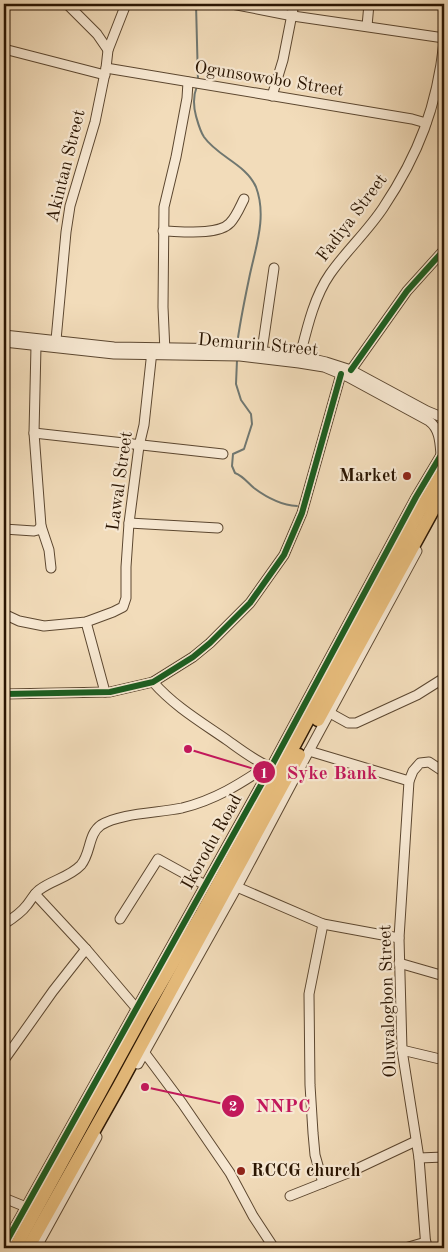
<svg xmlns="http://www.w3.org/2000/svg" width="448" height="1252" viewBox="0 0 448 1252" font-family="'Old Standard TT',serif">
<rect width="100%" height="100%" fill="#f2dcba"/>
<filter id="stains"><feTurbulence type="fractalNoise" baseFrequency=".004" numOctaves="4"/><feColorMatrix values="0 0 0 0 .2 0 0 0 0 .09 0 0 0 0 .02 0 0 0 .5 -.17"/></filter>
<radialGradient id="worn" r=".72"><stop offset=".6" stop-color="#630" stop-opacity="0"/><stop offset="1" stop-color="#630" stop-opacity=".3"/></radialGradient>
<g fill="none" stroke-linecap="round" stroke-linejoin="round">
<g stroke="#707770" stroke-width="2">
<path d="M 196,4 L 198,81"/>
<path d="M 197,86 C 193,96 193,105 196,116 C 198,123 200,131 204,137 C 218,157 246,164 256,187 C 267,216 256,246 250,274 C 245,298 240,321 237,345"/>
<path d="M 237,360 L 236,384 L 241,400 L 251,414 L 252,424 L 244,449 L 233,454 L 232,466 L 235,473 C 243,476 247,482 254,488 C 266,497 281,505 297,506"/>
</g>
<g stroke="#5c4730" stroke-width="11">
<g id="minor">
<path d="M 67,4 L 97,34 L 108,50"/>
<path d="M 232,4 L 293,16 L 444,38"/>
<path d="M 367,26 L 369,4"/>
<path d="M 4,49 L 105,75"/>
<path d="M 106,68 L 412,119 L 426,123"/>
<path d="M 272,96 L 283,60 L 294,4"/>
<path d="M 163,231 C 179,231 218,236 230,223 C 236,217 240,207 244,199"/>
<path d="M 4,335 L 114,347 L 240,349 L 300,356 L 326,362 L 351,370 L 427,411 L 444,418"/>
<path d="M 56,340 L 66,232 L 70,206 L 95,122 L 106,68 L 108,50 L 126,4"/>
<path d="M 4,342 L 114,354 L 240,356 L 299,363 L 324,367 L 348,377 L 429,421 C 440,429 440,443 441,455"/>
<path d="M 262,351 L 274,268"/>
<path d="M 165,352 L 163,307 L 164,207 L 176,157 L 187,98 L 188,82"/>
<path d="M 300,356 C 307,328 314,297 330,274 C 346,251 367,232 383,208 C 419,154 437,106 444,42"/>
<path d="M 351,370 L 407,291 L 444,250"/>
<path d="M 34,433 L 223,454"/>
<path d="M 129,523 L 218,528"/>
<path d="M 41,526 L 49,550 L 51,568"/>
<path d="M 4,529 L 34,531 L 38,530 L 41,526 L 34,433 L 36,346"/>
<path d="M 4,614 L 19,621 L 44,626 L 86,622 L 113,612 L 123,607 L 126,598 L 126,567 L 129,523 L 139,446 L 144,425 L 152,351"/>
<path d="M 86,622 L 105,692"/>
<path d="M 153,682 C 174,706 201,722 227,740 C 241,750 255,761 270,767"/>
<path d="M 4,694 L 110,692 L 153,682 L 193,657 L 210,643 L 250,603 L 284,555 L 302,513 L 341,374"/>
<path d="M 330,713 L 348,723 L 356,723 L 417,695 L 444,678"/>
<path d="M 309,751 L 409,781"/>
<path d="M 237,887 L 323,924 L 399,938"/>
<path d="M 35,894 L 86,949 L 137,1009"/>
<path d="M 120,919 L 158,859 L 205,885"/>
<path d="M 4,924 C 12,919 21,913 27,905 C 31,900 34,894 39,890 C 52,880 70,877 81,865 C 91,853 88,834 101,825 C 120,813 159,813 182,808 C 215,800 240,784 267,766"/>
<path d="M 399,963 L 444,976"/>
<path d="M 402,1050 L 444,1060"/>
<path d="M 144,1052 L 182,1103 L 230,1173 L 253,1216 L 274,1248"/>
<path d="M 4,1060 L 53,991 L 86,949"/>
<path d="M 138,1064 L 237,887 L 309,751 L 417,551"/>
<path d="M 419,1158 L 444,1157"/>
<path d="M 323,1183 L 315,1155 L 313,1133 L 310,1085 L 309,994 L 323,924"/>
<path d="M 290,1196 L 348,1173 L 416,1141"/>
<path d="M 4,1198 L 26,1207"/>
<path d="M 4,1246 L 271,767 L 416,497 L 444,450"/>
<path d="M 36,1248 L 97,1137"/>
<path d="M 405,1248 L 426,1242"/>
<path d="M 426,1248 L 419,1158 L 402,1050 L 399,938 L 409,781 L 413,771 L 420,763 L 429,762 L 444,772"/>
</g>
</g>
<g stroke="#2a1502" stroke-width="15">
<g id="highway">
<path d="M 318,720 L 444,490"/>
<path d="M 15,1248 L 142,1016 L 202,913 L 288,757 L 419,512 L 444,470"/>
<path d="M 28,1248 L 119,1086 L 299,755"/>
</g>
</g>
<use href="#minor" stroke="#f7e8d2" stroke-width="9"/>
<use href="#highway" stroke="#e9be7d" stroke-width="12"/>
<g stroke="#f7e8d2" stroke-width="9">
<g id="cycleway">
<path d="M 351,370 L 407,291 L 444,250"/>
<path d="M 4,694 L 110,692 L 153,682 L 193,657 L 210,643 L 250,603 L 284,555 L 302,513 L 341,374"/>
<path d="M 4,1246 L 271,767 L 416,497 L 444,450"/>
</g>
</g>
<use href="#cycleway" stroke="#1b5e20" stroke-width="6"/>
</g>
<g fill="#8f2418" stroke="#f7e8d2" stroke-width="2">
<circle cx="407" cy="476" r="5"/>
<circle cx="241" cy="1171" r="5"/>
</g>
<g text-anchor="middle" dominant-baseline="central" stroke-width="4.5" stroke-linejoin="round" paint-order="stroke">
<g font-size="18" fill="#2a1502" stroke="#f7e8d2">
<text transform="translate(269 79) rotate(9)">Ogunsowobo Street</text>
<text transform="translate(66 166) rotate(-76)">Akintan Street</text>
<text transform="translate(352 218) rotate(-53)">Fadiya Street</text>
<text transform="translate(258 345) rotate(5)">Demurin Street</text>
<text transform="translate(120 481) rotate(-82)">Lawal Street</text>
<text transform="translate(212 842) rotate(-61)">Ikorodu Road</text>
<text transform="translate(388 1001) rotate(-92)">Oluwalogbon Street</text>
</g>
<g font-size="18" font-weight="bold" fill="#2a1502" stroke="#f7e8d2" text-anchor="end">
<text x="397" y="476">Market</text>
<text x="251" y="1171" text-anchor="start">RCCG church</text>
</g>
</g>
<path fill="none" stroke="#c2185b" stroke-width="2" d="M188 749L264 772M145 1087L233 1106"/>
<g fill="#c2185b" stroke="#f7e8d2" stroke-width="2">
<circle cx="188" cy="749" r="5"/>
<circle cx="145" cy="1087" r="5"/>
<circle cx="264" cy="772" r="12"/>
<circle cx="233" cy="1106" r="12"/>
</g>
<g font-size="15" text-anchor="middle" font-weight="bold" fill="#fff">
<text x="264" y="778">1</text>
<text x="233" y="1111">2</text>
</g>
<g font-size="19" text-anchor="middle" font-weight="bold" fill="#c2185b" stroke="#f7e8d2" stroke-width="4.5" stroke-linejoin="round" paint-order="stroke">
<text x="332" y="779">Syke Bank</text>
<text x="283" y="1112">NNPC</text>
</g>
<rect width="448" height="1252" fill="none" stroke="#f2dcba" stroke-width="20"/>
<rect x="5" y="5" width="438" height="1242" fill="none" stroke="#2a1502" stroke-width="2.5"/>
<rect x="10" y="10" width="428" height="1232" fill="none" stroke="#2a1502"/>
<rect width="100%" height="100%" filter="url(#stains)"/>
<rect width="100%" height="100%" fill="url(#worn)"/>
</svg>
